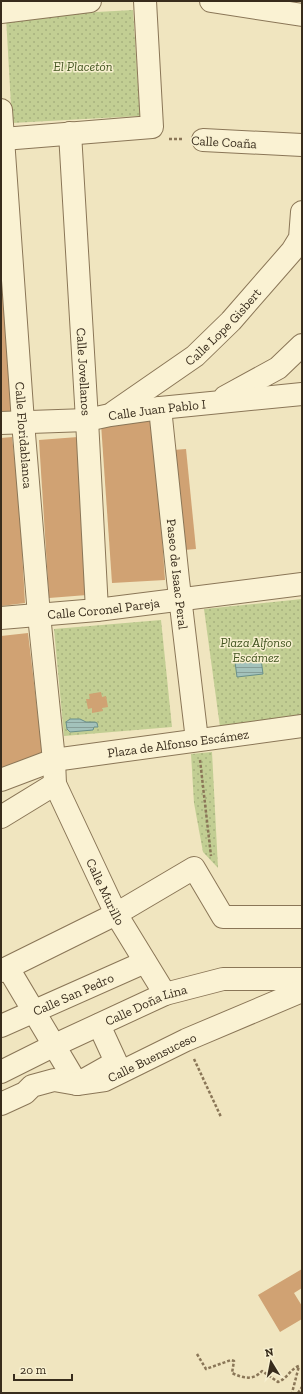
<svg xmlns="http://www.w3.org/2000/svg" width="303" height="1394" viewBox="0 0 303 1394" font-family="'Zilla Slab',serif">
<defs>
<pattern id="park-dots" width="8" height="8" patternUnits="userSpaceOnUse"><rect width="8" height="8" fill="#c2ce93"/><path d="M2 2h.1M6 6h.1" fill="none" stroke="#a7b17e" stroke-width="1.8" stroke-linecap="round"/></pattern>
<pattern id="water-rules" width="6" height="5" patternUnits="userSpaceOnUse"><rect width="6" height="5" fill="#a3c2bb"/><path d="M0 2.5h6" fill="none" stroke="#869e97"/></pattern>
</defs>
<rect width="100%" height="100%" fill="#f0e5bf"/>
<g fill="url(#park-dots)">
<path d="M 133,10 L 140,116 L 12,123 L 6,17 Z"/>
<path d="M 302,599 L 302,717 L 220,727 L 204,609 Z"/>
<path d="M 161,620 L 172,727 L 64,736 L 54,629 Z"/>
<path d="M 212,752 L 218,868 L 203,852 L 194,803 L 191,754 Z"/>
</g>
<g fill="url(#water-rules)" stroke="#69908a">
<path d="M 261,659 L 263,674 L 237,677 L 235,662 Z"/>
<path d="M 70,719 L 80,719 L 86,722 L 95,722 L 97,723 L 98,727 L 94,727 L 93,730 L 70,732 L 67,729 L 66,722 Z"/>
</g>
<g fill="#d0a273">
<path d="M 1,240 L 2,240 L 11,415 L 1,416 Z"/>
<path d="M 154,421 L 165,580 L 112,583 L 101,424 Z"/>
<path d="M 12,437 L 19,498 L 25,603 L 1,606 L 1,438 Z"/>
<path d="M 78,437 L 87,595 L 49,598 L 39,440 Z"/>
<path d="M 186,449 L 196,549 L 184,550 L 173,450 Z"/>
<path d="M 28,633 L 43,758 L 1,772 L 1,636 Z"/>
<path d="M 101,692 L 102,697 L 106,696 L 108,707 L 102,708 L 103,711 L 92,713 L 92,708 L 88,709 L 86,699 L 90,699 L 89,694 Z"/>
<path d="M 302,1269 L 302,1288 L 294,1293 L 302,1306 L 302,1319 L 280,1332 L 258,1295 Z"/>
</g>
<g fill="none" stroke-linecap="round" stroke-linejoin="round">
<g stroke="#8a7657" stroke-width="24">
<g id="minor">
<path d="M 211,1 L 302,15"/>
<path d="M 1,12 L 90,1"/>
<path id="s1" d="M 1,110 L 23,422 L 39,615 L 54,760 L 55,784 L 116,914 L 165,994"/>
<path id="s2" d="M 70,133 L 87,420 L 97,610"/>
<path d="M 3,139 L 152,127 L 145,1"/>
<path d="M 203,140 L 302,145"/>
<path d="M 225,397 L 278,368 L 302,345"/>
<path id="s3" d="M 160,408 L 178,580 L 197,740"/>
<path id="s4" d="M 114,412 L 195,356 L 231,321 L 292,251 L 300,238 L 302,212"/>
<path id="s5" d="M 1,423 L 87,420 L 110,415 L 160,408 L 302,394"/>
<path id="s6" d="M 1,618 L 97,610 L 302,584"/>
<path id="s7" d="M 1,780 L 54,760 L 302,726"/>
<path d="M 1,817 L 55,784"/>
<path d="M 8,968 L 77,1084 L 116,1062 L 99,1025"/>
<path d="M 1,971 L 116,914 L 194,868 L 223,917 L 302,917"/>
<path id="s8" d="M 1,1026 L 145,962"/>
<path id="s9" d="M 1,1072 L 55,1045 L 165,994 L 223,979 L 302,979"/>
<path id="s10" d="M 1,1104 L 25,1093 L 32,1086 L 54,1080 L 77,1084 L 105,1080 L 186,1040 L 302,991"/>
</g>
</g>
<g stroke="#8a7657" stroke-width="2.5" stroke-dasharray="3 2" stroke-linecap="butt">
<path d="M 169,139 L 182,139"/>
<path d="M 200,760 L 211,856"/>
<path d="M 194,1059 L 221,1117"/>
<path d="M 197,1354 L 206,1369 L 231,1360 L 234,1361 L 232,1373 C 243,1378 253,1381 262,1371 L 278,1382 C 287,1379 290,1369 299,1366 L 292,1393"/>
<path d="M 298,1393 L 302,1387"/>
</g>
<use href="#minor" stroke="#faf2d3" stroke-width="22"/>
</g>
<g text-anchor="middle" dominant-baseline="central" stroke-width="3" stroke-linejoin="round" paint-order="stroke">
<g font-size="13" font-style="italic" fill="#445622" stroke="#f7efcf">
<text x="83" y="66">El Placetón</text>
<text x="256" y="642">Plaza Alfonso<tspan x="256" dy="15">Escámez</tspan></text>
</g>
<g font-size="13" fill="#382c1c" stroke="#f7efcf">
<text transform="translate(224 142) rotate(3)">Calle Coaña</text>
<text stroke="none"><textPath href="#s4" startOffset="139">Calle Lope Gisbert</textPath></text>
<text stroke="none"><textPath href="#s2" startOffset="239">Calle Jovellanos</textPath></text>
<text stroke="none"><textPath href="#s5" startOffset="157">Calle Juan Pablo I</textPath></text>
<text stroke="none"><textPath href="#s1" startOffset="326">Calle Floridablanca</textPath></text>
<text stroke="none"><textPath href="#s3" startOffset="167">Paseo de Isaac Peral</textPath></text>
<text stroke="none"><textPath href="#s6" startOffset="103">Calle Coronel Pareja</textPath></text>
<text stroke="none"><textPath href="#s7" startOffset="182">Plaza de Alfonso Escámez</textPath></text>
<text stroke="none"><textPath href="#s1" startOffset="795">Calle Murillo</textPath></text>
<text stroke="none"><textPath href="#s8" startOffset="79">Calle San Pedro</textPath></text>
<text stroke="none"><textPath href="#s9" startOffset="160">Calle Doña Lina</textPath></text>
<text stroke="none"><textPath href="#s10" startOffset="163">Calle Buensuceso</textPath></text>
</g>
</g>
<rect width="303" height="1394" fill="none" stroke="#382c1c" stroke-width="4"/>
<g transform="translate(271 1362) rotate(350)" stroke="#f7efcf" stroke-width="3" paint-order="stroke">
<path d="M0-3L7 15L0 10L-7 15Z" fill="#382c1c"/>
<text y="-6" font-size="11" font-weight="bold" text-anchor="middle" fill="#382c1c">N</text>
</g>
<path d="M14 1374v6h58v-6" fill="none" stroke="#382c1c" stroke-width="2"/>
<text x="20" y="1374" font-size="12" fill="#382c1c" stroke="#f7efcf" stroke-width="3" paint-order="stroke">20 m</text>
</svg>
